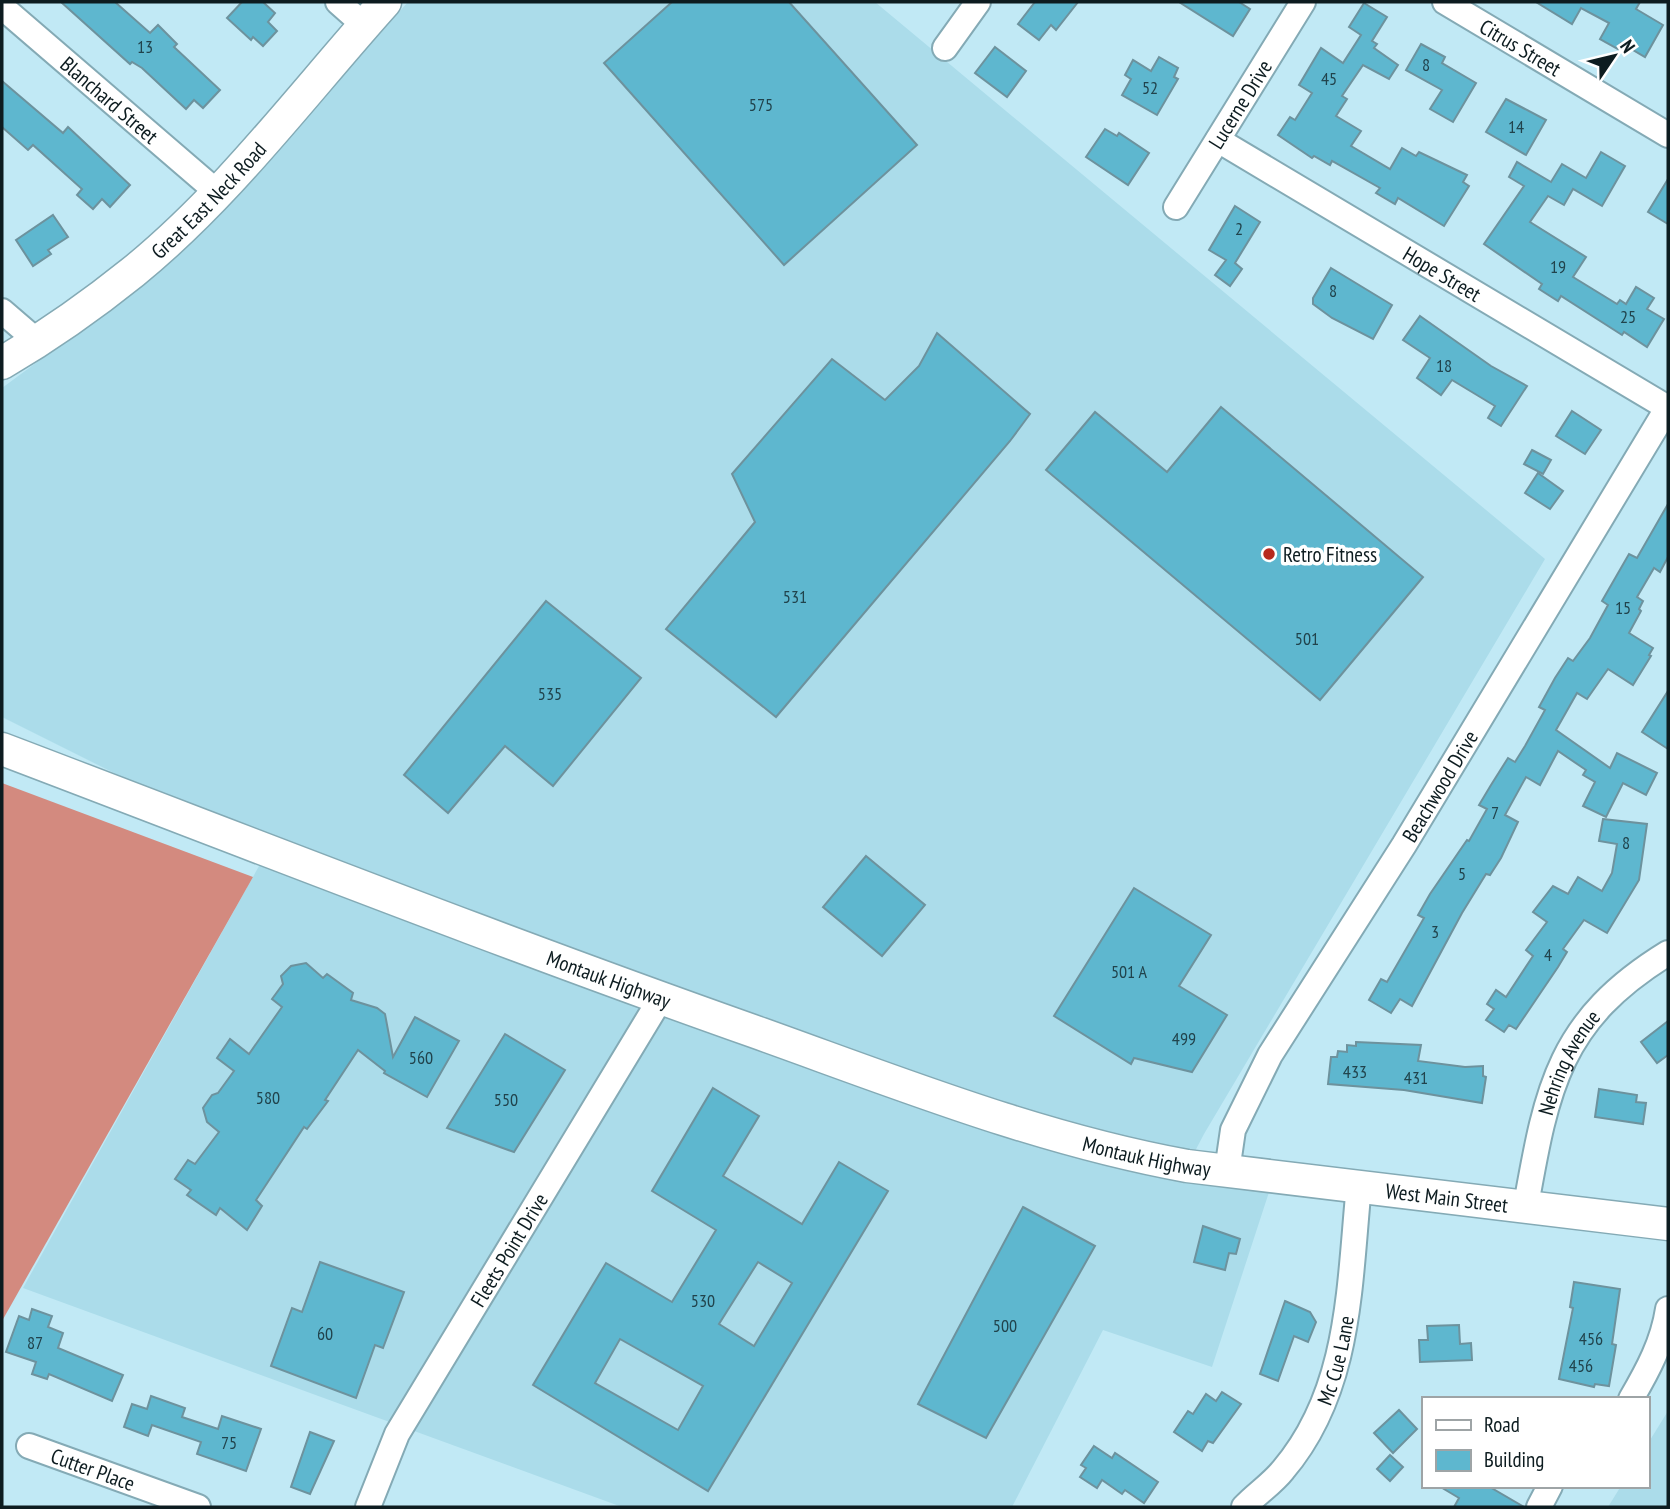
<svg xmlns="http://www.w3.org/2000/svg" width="1670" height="1509" viewBox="0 0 1670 1509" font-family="'PT Sans Narrow',sans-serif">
<rect width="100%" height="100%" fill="#c1e9f5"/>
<g fill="#abdcea">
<path d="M 408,2 L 875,2 L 1545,559 L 1204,1134 L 1183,1174 L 1271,1186 L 1212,1367 L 1103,1330 L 1012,1507 L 622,1507 L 23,1288 L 268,850 L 2,717 L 2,388 L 132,292 L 211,224 Z"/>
<path d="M 1668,1411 L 1668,1507 L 1608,1507 L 1621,1486 L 1647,1486 L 1647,1445 Z"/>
</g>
<path fill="#d38a7f" d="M 2,783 L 253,877 L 2,1321 Z"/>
<g fill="#5eb7cf" stroke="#6d929d" stroke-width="2" fill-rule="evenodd">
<path d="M 61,2 L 115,2 L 150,33 L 158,25 L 177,44 L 174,47 L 220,90 L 203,108 L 194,100 L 186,109 L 142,68 L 132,62 L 130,64 Z"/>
<path d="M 242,2 L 263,2 L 275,13 L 268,22 L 277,31 L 263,46 L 253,37 L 251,40 L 227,18 Z"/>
<path d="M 672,2 L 789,2 L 917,145 L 784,265 L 604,63 Z"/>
<path d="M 1035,2 L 1078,2 L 1056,30 L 1051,25 L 1039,40 L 1018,24 Z"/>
<path d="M 1179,2 L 1239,2 L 1250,9 L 1233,36 Z"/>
<path d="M 1536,2 L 1640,2 L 1636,9 L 1663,25 L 1645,57 L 1621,43 L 1618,49 L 1600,39 L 1609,23 L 1581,8 L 1572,24 Z"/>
<path d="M 1364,3 L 1387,17 L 1372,41 L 1377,44 L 1374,48 L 1398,65 L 1389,79 L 1363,65 L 1342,96 L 1347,99 L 1336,116 L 1361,131 L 1351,146 L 1390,169 L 1402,148 L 1416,156 L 1419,152 L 1467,175 L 1463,182 L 1469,186 L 1444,226 L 1398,198 L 1395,204 L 1376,193 L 1380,188 L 1332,161 L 1330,165 L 1314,156 L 1312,158 L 1278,135 L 1290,117 L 1295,120 L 1312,93 L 1299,85 L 1321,48 L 1343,63 L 1361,35 L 1349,27 Z"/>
<path d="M 1421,44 L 1445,57 L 1442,63 L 1476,83 L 1453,122 L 1430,109 L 1442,90 L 1406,70 Z"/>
<path d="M 995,47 L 1026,71 L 1007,97 L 975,73 Z"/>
<path d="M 1159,57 L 1178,68 L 1174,77 L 1178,79 L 1157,115 L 1122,95 L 1131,79 L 1125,75 L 1133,60 L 1151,71 Z"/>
<path d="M 2,81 L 63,133 L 68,127 L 130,185 L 110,207 L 102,199 L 93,209 L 77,195 L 82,189 L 33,145 L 28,150 L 2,127 Z"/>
<path d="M 1506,99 L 1546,120 L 1526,155 L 1486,132 Z"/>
<path d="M 1105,129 L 1117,136 L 1119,133 L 1149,153 L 1128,185 L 1086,157 Z"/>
<path d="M 1601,152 L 1625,166 L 1602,206 L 1573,189 L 1564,205 L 1548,196 L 1530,222 L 1586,257 L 1573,277 L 1617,304 L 1620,300 L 1626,304 L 1636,287 L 1654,298 L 1647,309 L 1664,319 L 1647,347 L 1624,332 L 1622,335 L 1561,296 L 1558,301 L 1539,289 L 1542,284 L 1484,244 L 1524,186 L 1509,177 L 1517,162 L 1551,182 L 1562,164 L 1586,178 Z"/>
<path d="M 1668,179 L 1668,224 L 1648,212 Z"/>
<path d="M 1235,206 L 1260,222 L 1235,263 L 1242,269 L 1230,286 L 1215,275 L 1226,260 L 1209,250 Z"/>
<path d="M 53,215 L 68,237 L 48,250 L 51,254 L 33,266 L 16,240 Z"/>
<path d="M 1331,268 L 1392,305 L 1373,339 L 1332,318 L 1313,304 L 1313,298 Z"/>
<path d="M 1420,316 L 1491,366 L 1527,386 L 1501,426 L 1488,418 L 1495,406 L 1452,380 L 1441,395 L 1417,378 L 1430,358 L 1403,340 Z"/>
<path d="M 937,333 L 1030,414 L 1010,441 L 776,717 L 666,629 L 755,522 L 732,474 L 832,359 L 885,400 L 919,366 Z"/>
<path d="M 1221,407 L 1423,577 L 1320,700 L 1046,470 L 1095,412 L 1167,472 Z"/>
<path d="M 1572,411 L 1601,430 L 1585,454 L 1556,436 Z"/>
<path d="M 1532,450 L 1551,460 L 1543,474 L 1524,464 Z"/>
<path d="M 1538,473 L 1563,491 L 1550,509 L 1525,493 Z"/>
<path d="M 1668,504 L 1668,557 L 1660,572 L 1654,568 L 1637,597 L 1643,601 L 1639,609 L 1641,611 L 1629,633 L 1653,648 L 1649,655 L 1651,656 L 1633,685 L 1608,669 L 1587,699 L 1577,693 L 1556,730 L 1610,768 L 1617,753 L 1657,773 L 1646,795 L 1623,783 L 1606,817 L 1583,806 L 1595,782 L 1583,775 L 1586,770 L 1558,751 L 1540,785 L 1526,777 L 1505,815 L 1518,822 L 1501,858 L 1490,875 L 1486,874 L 1462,913 L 1412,1006 L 1400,999 L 1391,1013 L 1369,1000 L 1381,979 L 1387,982 L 1424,918 L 1418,915 L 1430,894 L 1467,840 L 1469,841 L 1487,809 L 1479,805 L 1491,785 L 1508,758 L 1515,762 L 1525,746 L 1545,710 L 1539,707 L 1555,678 L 1568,658 L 1573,661 L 1590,638 L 1608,605 L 1602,601 L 1629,554 L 1637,558 Z"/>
<path d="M 546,601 L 641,678 L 553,786 L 505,746 L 448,813 L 404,775 Z"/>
<path d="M 1668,691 L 1668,749 L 1642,732 Z"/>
<path d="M 1603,819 L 1647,824 L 1639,880 L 1607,933 L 1584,920 L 1563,949 L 1567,952 L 1558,967 L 1516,1029 L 1509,1025 L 1504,1032 L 1486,1020 L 1494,1009 L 1487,1004 L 1496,990 L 1506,997 L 1533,956 L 1526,950 L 1547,922 L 1533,912 L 1553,886 L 1568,894 L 1578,877 L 1602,891 L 1612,873 L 1617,844 L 1599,841 Z"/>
<path d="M 866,856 L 925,905 L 882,956 L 823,907 Z"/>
<path d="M 1134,888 L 1211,935 L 1179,986 L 1227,1015 L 1192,1072 L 1134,1058 L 1131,1064 L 1054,1016 Z"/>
<path d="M 306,963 L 323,978 L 327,974 L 353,993 L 351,1000 L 377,1008 L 385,1014 L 393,1057 L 415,1017 L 459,1041 L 427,1097 L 384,1073 L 385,1071 L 358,1050 L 325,1100 L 328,1101 L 307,1129 L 304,1127 L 256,1200 L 262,1206 L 247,1230 L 220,1208 L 216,1215 L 187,1195 L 191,1190 L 175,1179 L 188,1160 L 195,1164 L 219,1132 L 207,1122 L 203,1108 L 212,1095 L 218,1093 L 234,1071 L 217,1058 L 230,1039 L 249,1054 L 282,1007 L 272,999 L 283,984 L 281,976 L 291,966 Z"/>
<path d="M 1668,1021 L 1668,1055 L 1657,1063 L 1641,1042 Z"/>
<path d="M 505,1034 L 565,1070 L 514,1152 L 447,1128 Z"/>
<path d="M 1356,1042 L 1421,1045 L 1418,1061 L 1465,1067 L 1483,1066 L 1483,1076 L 1486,1077 L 1482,1103 L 1404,1090 L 1328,1084 L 1331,1057 L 1337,1057 L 1338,1051 L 1347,1052 L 1347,1045 L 1356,1046 Z"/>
<path d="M 713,1088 L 759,1116 L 723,1176 L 802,1224 L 839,1162 L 888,1191 L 708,1491 L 533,1385 L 606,1263 L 672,1302 L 716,1230 L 652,1191 ZM 758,1262 L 792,1283 L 754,1346 L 719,1324 ZM 620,1339 L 703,1386 L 678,1430 L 595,1383 Z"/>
<path d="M 1599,1089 L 1637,1095 L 1636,1102 L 1646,1103 L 1643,1124 L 1595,1117 Z"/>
<path d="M 1023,1207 L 1095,1246 L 986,1438 L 918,1404 Z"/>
<path d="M 1203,1226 L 1240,1239 L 1236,1254 L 1229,1253 L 1225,1270 L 1194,1262 Z"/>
<path d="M 320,1262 L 404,1292 L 383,1348 L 375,1345 L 356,1398 L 271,1366 L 292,1308 L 302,1312 Z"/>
<path d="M 1574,1282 L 1620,1289 L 1612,1344 L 1616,1345 L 1609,1386 L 1595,1384 L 1594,1387 L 1559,1379 L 1573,1308 L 1570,1307 Z"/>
<path d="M 1285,1301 L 1310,1312 L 1316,1322 L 1308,1342 L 1294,1336 L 1278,1381 L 1260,1374 Z"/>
<path d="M 32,1309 L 52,1316 L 48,1327 L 63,1333 L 58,1348 L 123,1375 L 112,1401 L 49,1374 L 47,1379 L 32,1374 L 36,1362 L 6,1352 L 19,1316 L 29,1320 Z"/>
<path d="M 1459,1325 L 1460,1344 L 1471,1343 L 1472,1360 L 1420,1362 L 1419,1340 L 1428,1340 L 1427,1326 Z"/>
<path d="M 1222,1392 L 1241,1404 L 1213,1443 L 1208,1441 L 1202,1451 L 1174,1432 L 1188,1411 L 1193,1414 L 1206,1394 L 1216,1401 Z"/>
<path d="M 151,1396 L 185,1408 L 182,1417 L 218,1429 L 222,1416 L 261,1429 L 246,1471 L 197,1454 L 201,1442 L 152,1425 L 148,1436 L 124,1427 L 132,1404 L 147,1409 Z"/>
<path d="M 1399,1410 L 1417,1429 L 1393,1453 L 1374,1433 Z"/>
<path d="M 310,1432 L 334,1441 L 310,1494 L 291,1487 Z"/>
<path d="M 1094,1446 L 1112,1458 L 1115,1453 L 1158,1482 L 1144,1503 L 1125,1490 L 1122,1494 L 1102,1480 L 1097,1488 L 1080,1477 L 1086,1468 L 1081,1465 Z"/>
<path d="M 1390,1455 L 1403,1467 L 1390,1481 L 1377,1469 Z"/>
<path d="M 1439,1486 L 1488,1486 L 1524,1507 L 1454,1507 L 1459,1498 Z"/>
</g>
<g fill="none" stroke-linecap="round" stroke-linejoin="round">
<g stroke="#84aab5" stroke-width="28">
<g id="minor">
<path d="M 338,2 L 364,25"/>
<path id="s1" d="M 1445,2 L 1668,135"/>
<path id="s2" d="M 2,7 L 217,192"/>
<path d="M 945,48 L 978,2"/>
<path id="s3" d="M 1218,140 L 1668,408"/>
<path id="s4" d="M 1176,207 L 1303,2"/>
<path d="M 2,311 L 38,342"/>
<path id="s5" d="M 1227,1171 L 1233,1130 L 1270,1055 L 1404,845 L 1668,407"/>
<path id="s6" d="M 1526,1205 C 1547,1087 1559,1020 1668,953"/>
<path d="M 1631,1399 C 1648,1370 1663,1342 1668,1309"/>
<path id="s7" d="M 29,1446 L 198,1507"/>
<path id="s8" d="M 368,1507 L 397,1434 L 661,998"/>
<path id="s9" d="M 1244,1507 C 1256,1494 1272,1484 1283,1470 C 1351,1390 1349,1285 1359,1185"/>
<path d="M 1539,1507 L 1550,1486"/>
</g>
</g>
<g stroke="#84aab5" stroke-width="35">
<g id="major">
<path id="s10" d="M 2,363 C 48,336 92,305 133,272 C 228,195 304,92 385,2"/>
<path id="s11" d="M 2,749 C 252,844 501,942 753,1031 C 896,1082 1038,1139 1187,1166 L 1668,1224"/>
</g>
</g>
<use href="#minor" stroke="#fff" stroke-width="24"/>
<use href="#major" stroke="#fff" stroke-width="32"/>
</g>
<circle fill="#b7291e" stroke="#fff" stroke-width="2.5" cx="1269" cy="554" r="7"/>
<g text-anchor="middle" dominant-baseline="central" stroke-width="7" stroke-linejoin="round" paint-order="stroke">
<g font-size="18" fill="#21434c">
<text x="145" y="46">13</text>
<text x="1426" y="64">8</text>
<text x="1329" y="78">45</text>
<text x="1150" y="87">52</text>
<text x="761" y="104">575</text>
<text x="1516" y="126">14</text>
<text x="1239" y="228">2</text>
<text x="1558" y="266">19</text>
<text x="1333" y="290">8</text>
<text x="1628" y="316">25</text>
<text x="1444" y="365">18</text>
<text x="795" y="596">531</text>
<text x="1623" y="607">15</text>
<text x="1307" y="638">501</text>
<text x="550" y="693">535</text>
<text x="1495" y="812">7</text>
<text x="1626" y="842">8</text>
<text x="1462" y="873">5</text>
<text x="1435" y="931">3</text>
<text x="1548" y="954">4</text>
<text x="1129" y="971">501 A</text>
<text x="1184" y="1038">499</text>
<text x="421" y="1057">560</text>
<text x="1355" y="1071">433</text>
<text x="1416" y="1077">431</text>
<text x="268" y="1097">580</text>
<text x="506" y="1099">550</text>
<text x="703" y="1300">530</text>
<text x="1005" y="1325">500</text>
<text x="325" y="1333">60</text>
<text x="1591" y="1338">456</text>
<text x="35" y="1342">87</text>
<text x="1581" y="1365">456</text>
<text x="229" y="1442">75</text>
</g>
<g font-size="21" fill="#0d1c20" stroke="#fff">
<text stroke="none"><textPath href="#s1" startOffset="88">Citrus Street</textPath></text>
<text stroke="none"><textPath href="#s2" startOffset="142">Blanchard Street</textPath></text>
<text stroke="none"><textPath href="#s4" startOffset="121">Lucerne Drive</textPath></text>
<text stroke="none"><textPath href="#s10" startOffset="264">Great East Neck Road</textPath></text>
<text stroke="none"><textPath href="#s3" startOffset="261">Hope Street</textPath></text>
<text stroke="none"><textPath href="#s5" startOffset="443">Beachwood Drive</textPath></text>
<text stroke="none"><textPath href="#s11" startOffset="649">Montauk Highway</textPath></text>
<text stroke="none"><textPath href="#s6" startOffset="150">Nehring Avenue</textPath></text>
<text stroke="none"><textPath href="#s11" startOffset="1216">Montauk Highway</textPath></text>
<text stroke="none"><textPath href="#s11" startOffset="1519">West Main Street</textPath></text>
<text stroke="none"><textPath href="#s8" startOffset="294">Fleets Point Drive</textPath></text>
<text stroke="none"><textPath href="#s9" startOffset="177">Mc Cue Lane</textPath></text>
<text stroke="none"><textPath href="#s7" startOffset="68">Cutter Place</textPath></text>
</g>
<g font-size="21" fill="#0d1c20" stroke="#fff" text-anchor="start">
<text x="1283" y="554">Retro Fitness</text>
</g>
</g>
<rect width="1670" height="1509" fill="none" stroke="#0d1c20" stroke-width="7"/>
<rect x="1422" y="1397" width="228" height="91" fill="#ffffff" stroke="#9ea4a6" stroke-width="2"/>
<rect x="1436" y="1420" width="35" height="10" fill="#ffffff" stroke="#9ea4a6" stroke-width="2"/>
<text x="1484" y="1432" font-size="21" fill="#0d1c20">Road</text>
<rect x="1436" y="1450" width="35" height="21" fill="#5eb7cf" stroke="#9ea4a6" stroke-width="2"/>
<text x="1484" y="1467" font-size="21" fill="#0d1c20">Building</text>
<g transform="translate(1614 56) rotate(55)" stroke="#ffffff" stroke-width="5" paint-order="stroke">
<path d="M0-5L12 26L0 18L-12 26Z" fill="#0d1c20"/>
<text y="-10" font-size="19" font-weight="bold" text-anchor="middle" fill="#0d1c20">N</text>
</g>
</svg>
